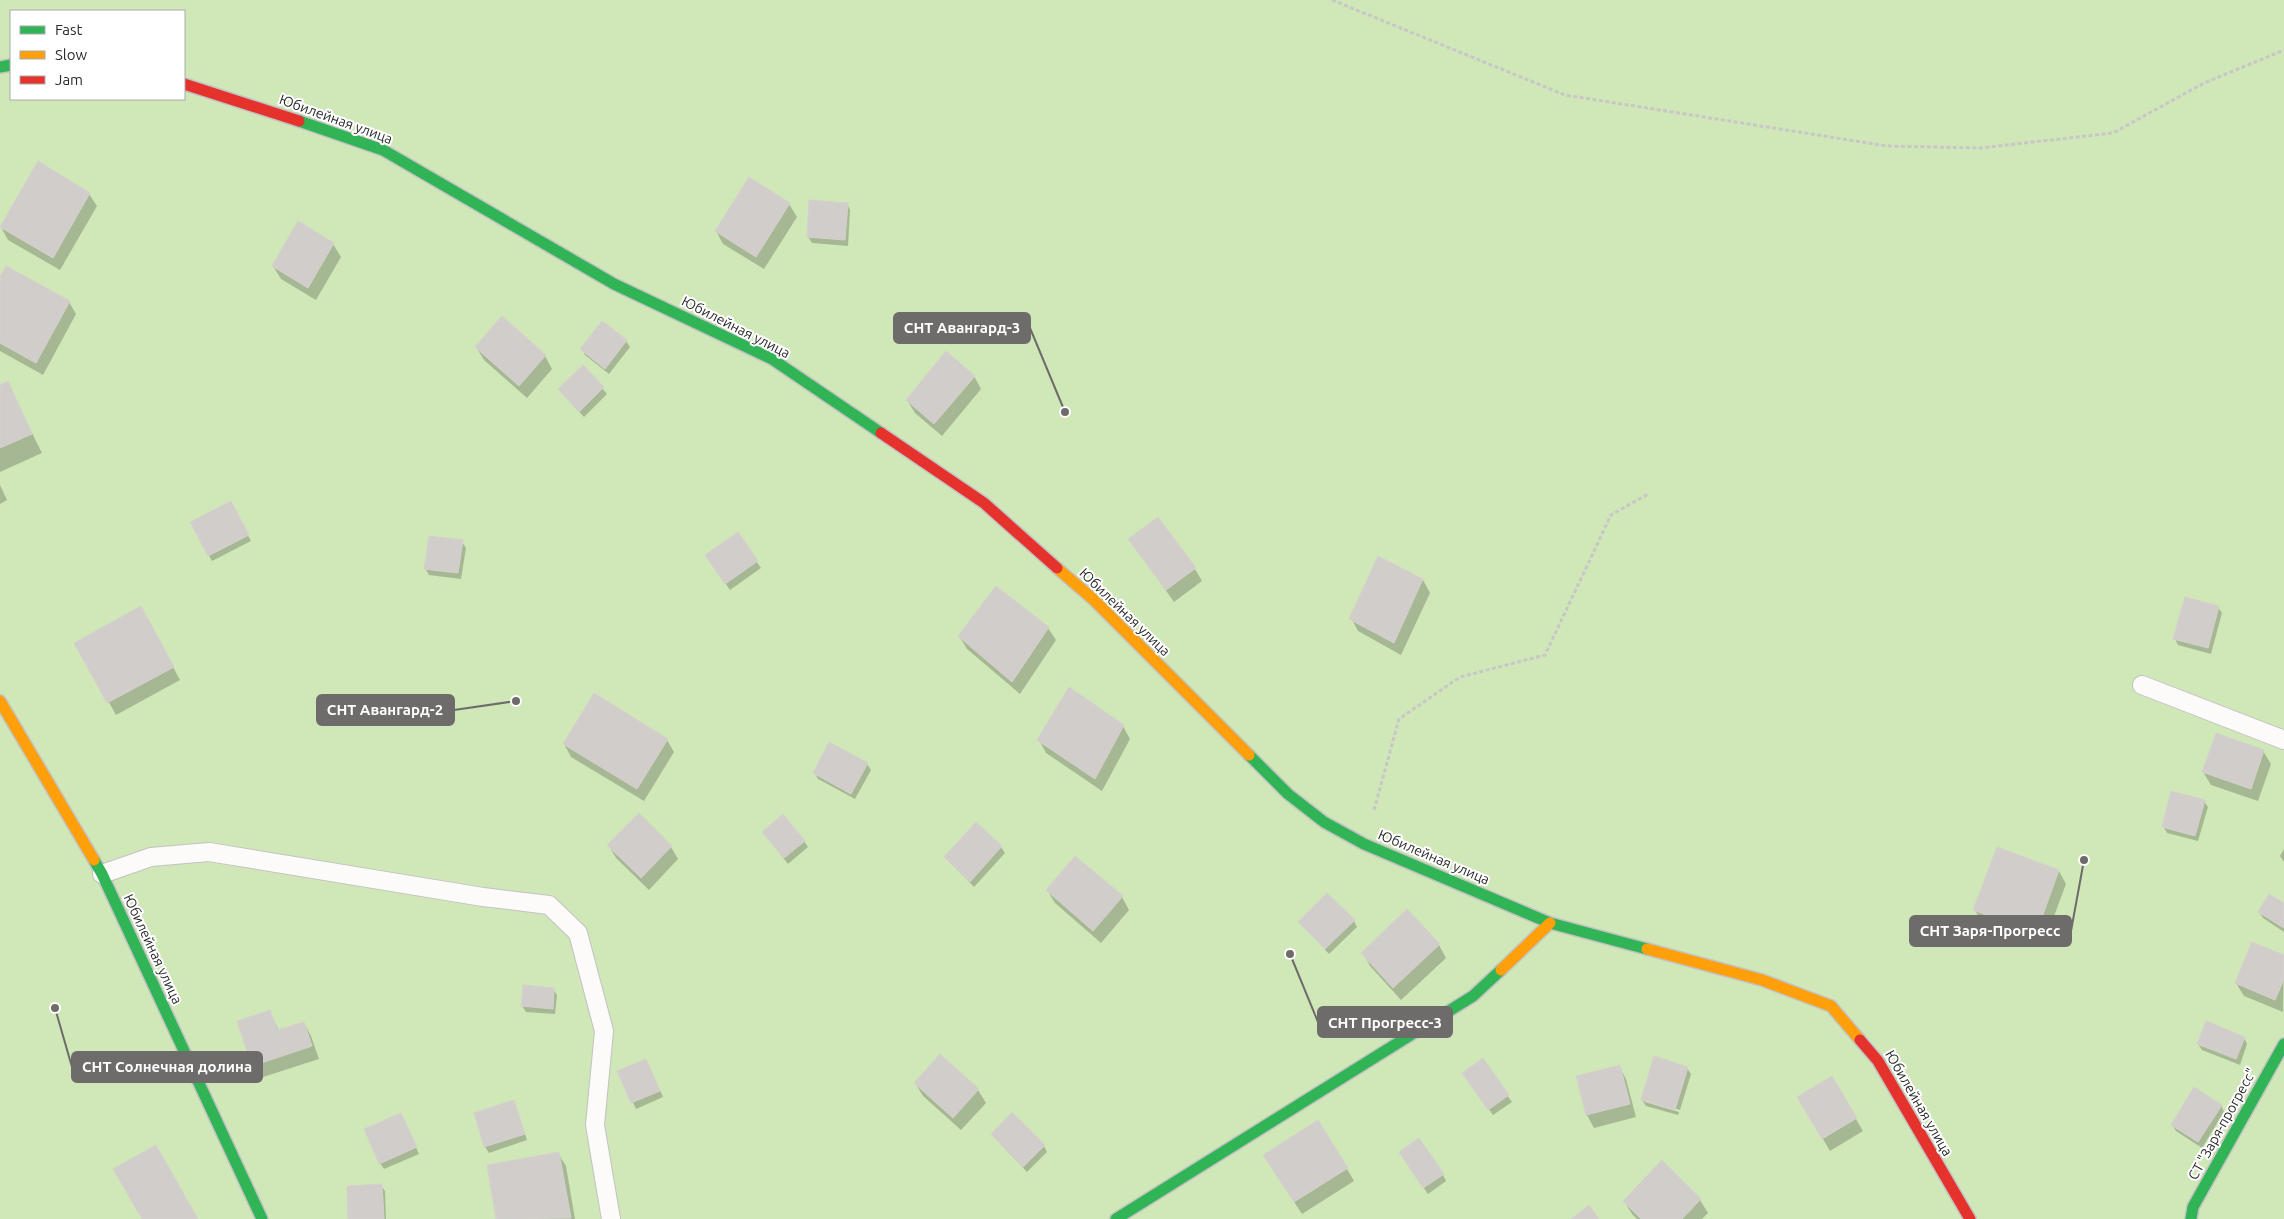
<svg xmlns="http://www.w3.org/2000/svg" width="2284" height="1219" viewBox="0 0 2284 1219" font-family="Ubuntu,sans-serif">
<rect width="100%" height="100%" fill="#eae5e1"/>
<path fill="#d0e7b8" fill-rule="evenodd" d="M 0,0 L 2284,0 L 2284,1219 L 0,1219 ZM 11,11 L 184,11 L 184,99 L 11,99 Z"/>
<g fill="#0003">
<path d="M 89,194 L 97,206 L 60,270 L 8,240 L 1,227 Z"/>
<path d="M 789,204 L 797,217 L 764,269 L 723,244 L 716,231 Z"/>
<path d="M 847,204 L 850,210 L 848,246 L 812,243 L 808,237 Z"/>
<path d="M 333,244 L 341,257 L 316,300 L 281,279 L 273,266 Z"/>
<path d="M 0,279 L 69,302 L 76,314 L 43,375 L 0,351 Z"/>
<path d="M 626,341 L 630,347 L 609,374 L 585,355 L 582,349 Z"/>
<path d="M 476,347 L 545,356 L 552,369 L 527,398 L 484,360 Z"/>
<path d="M 583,366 L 607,394 L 584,417 L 559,389 Z"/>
<path d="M 974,376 L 981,389 L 942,436 L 915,413 L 907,400 Z"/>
<path d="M 7,383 L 42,453 L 0,472 L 0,386 Z"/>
<path d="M 0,485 L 7,500 L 0,504 Z"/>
<path d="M 230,502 L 251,541 L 212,561 L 191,523 Z"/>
<path d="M 737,534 L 761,568 L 730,590 L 710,561 Z"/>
<path d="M 1130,539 L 1195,569 L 1202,581 L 1174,602 Z"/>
<path d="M 462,542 L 466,548 L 461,579 L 429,575 L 425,568 Z"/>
<path d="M 1379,558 L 1423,580 L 1430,593 L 1401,655 L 1358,631 L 1351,618 Z"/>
<path d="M 2218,607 L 2222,613 L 2211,654 L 2178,645 L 2175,639 Z"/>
<path d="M 148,620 L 180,680 L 116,715 L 76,643 Z"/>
<path d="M 1048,628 L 1056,640 L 1020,694 L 967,649 L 959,636 Z"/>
<path d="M 1123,726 L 1130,739 L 1102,791 L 1046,753 L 1039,740 Z"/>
<path d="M 667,740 L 674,752 L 644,801 L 571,757 L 564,744 Z"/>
<path d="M 2263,751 L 2271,764 L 2258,801 L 2211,785 L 2203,772 Z"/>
<path d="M 867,764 L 871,770 L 855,799 L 818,779 L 814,772 Z"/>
<path d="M 2204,801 L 2208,807 L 2198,841 L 2167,833 L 2163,826 Z"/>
<path d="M 976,824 L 1001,847 L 1005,853 L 974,887 L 945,857 Z"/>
<path d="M 763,832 L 804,841 L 808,847 L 788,864 Z"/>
<path d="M 609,846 L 671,847 L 678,859 L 649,890 L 616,858 Z"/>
<path d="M 2284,849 L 2284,862 L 2280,856 Z"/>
<path d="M 2059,871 L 2066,884 L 2043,946 L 1982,923 L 1975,910 Z"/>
<path d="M 1047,890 L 1122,897 L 1129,910 L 1101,943 L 1055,903 Z"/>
<path d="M 2284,905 L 2284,932 L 2263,918 L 2259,912 Z"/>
<path d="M 1354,921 L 1357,927 L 1329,954 L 1300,922 Z"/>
<path d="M 1439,945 L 1446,958 L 1401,1000 L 1370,966 L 1363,953 Z"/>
<path d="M 2284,957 L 2283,1012 L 2244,996 L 2236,983 Z"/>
<path d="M 553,989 L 557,995 L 555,1014 L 526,1012 L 522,1006 Z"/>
<path d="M 270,1012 L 279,1031 L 304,1023 L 311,1036 L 319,1059 L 260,1078 L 253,1066 L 239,1022 Z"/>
<path d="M 2244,1038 L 2247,1044 L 2240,1065 L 2202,1050 L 2198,1044 Z"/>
<path d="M 940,1055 L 978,1090 L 986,1103 L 961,1130 L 923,1096 L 915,1083 Z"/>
<path d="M 1482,1060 L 1512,1102 L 1493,1115 L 1467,1079 Z"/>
<path d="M 649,1066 L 663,1097 L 636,1109 L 619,1072 Z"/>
<path d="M 1619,1066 L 1626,1079 L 1636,1117 L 1594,1128 L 1587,1115 Z"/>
<path d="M 1687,1068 L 1691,1074 L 1680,1110 L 1645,1100 L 1645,1102 L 1679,1112 L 1678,1115 L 1646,1106 L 1642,1100 Z"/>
<path d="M 1832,1078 L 1863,1131 L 1830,1151 L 1799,1098 Z"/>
<path d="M 514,1102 L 527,1140 L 489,1153 L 485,1147 Z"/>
<path d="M 2221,1105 L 2224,1112 L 2202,1148 L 2176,1131 L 2172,1125 Z"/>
<path d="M 401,1114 L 419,1154 L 384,1169 L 380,1163 Z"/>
<path d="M 992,1135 L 1044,1146 L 1047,1152 L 1027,1172 Z"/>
<path d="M 558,1153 L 566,1166 L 575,1219 L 497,1219 L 488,1166 Z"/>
<path d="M 1404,1159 L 1443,1175 L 1446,1181 L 1428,1194 Z"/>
<path d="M 1662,1162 L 1700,1200 L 1708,1213 L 1702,1219 L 1637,1219 L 1632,1214 L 1624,1201 Z"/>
<path d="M 1272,1168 L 1347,1169 L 1354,1181 L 1302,1214 Z"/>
<path d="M 381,1185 L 385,1191 L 386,1219 L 350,1219 Z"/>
</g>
<g fill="#d1cdca" stroke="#d5d1cd">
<path d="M 38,161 L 90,193 L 53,258 L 0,227 Z"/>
<path d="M 749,177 L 790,203 L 756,257 L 715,231 Z"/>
<path d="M 809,200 L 848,203 L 845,240 L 807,237 Z"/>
<path d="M 298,221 L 334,243 L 308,288 L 272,266 Z"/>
<path d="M 6,266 L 70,301 L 36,363 L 0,343 L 0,276 Z"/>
<path d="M 502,316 L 546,355 L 519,386 L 475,347 Z"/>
<path d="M 602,321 L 627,340 L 605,369 L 580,349 Z"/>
<path d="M 946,351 L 975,376 L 934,424 L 906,400 Z"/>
<path d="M 583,365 L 604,387 L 579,412 L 558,389 Z"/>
<path d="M 8,381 L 32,434 L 0,448 L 0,385 Z"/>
<path d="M 231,501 L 249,535 L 208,556 L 190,522 Z"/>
<path d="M 1158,517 L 1196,568 L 1166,590 L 1128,539 Z"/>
<path d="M 738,532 L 758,561 L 725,584 L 705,555 Z"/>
<path d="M 429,536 L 463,540 L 458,573 L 424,569 Z"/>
<path d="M 1378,556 L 1423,579 L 1394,643 L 1349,619 Z"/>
<path d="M 996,586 L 1049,627 L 1012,682 L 958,636 Z"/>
<path d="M 2185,597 L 2219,606 L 2208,648 L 2173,639 Z"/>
<path d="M 141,606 L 174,667 L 107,703 L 74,643 Z"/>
<path d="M 1069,687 L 1124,725 L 1095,779 L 1037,740 Z"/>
<path d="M 594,693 L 668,739 L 637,789 L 563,744 Z"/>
<path d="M 2216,733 L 2264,750 L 2251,789 L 2202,772 Z"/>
<path d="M 829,742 L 868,763 L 851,794 L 813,773 Z"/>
<path d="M 2171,791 L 2205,800 L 2195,836 L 2162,827 Z"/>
<path d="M 639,813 L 672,846 L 641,878 L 607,845 Z"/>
<path d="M 783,814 L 805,841 L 784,858 L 762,832 Z"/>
<path d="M 976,822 L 1002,846 L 970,882 L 944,857 Z"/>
<path d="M 1997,847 L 2059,870 L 2036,934 L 1973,910 Z"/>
<path d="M 1075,856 L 1123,896 L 1093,931 L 1046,890 Z"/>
<path d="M 1327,893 L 1355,920 L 1325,949 L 1298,922 Z"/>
<path d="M 2269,894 L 2284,903 L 2284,928 L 2258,912 Z"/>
<path d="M 1407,909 L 1440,944 L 1393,988 L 1361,953 Z"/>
<path d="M 2252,942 L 2284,955 L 2284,979 L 2275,1000 L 2235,983 Z"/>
<path d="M 523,985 L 554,988 L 553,1009 L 521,1006 Z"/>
<path d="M 270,1010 L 277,1030 L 304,1022 L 312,1046 L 252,1066 L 237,1021 Z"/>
<path d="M 2206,1021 L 2245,1037 L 2236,1059 L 2197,1044 Z"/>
<path d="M 940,1054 L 979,1089 L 953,1118 L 914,1083 Z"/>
<path d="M 1654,1056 L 1688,1067 L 1675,1110 L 1641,1100 Z"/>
<path d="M 1483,1058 L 1509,1095 L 1488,1110 L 1462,1073 Z"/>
<path d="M 646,1059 L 660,1091 L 631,1103 L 617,1071 Z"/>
<path d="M 1620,1065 L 1630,1104 L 1586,1115 L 1576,1076 Z"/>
<path d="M 1832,1076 L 1857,1118 L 1822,1139 L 1797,1097 Z"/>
<path d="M 2194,1087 L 2222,1105 L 2198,1142 L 2171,1125 Z"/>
<path d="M 514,1100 L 525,1134 L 484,1147 L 474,1113 Z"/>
<path d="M 1012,1112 L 1045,1145 L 1023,1167 L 991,1134 Z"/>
<path d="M 401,1113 L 417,1147 L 379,1164 L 364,1129 Z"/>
<path d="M 1318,1120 L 1348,1168 L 1294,1202 L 1263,1155 Z"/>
<path d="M 1419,1138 L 1444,1174 L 1423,1188 L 1399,1152 Z"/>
<path d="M 156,1145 L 198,1219 L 142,1219 L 113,1169 Z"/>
<path d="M 559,1152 L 571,1218 L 496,1219 L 487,1165 Z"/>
<path d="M 1662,1160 L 1701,1199 L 1682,1219 L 1641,1219 L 1623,1201 Z"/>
<path d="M 382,1184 L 384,1219 L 348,1219 L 347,1186 Z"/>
<path d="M 1589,1205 L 1599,1219 L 1571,1219 Z"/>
</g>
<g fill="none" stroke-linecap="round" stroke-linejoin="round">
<g stroke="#c3c2c3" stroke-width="20">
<g id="lane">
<path d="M 2142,685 L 2284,740"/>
<path d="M 102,874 L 151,857 L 209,852 L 483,897 L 549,905 L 578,933 L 604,1031 L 595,1125 L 611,1219"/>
</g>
</g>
<g stroke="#c3c2c3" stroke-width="14">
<g id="fast">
<path d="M 0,67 L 11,65"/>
<path d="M 299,121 L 383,150 L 614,284 L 772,359 L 881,433"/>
<path d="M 1249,755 L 1288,794 L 1324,822 L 1364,844 L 1550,923 L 1647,949"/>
<path d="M 94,860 L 102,874 L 262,1219"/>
<path d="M 1116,1219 L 1473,996 L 1501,970"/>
<path d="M 2191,1219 L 2193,1207 L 2284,1044"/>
</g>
</g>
<g stroke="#c3c2c3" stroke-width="14">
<g id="slow">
<path d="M 1057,568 L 1094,600 L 1249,755"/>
<path d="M 0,701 L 94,860"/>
<path d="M 1647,949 L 1762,980 L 1831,1006 L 1860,1040"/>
<path d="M 1501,970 L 1550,923"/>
</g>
</g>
<g stroke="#c3c2c3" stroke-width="14">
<g id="jam">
<path d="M 184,84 L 299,121"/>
<path d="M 881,433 L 984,503 L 1057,568"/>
<path d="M 1860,1040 L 1878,1061 L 1970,1219"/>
</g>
</g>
<g stroke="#c8c7c7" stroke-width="3" stroke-dasharray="4 2.5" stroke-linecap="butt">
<path d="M 1332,0 L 1565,95 L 1887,146 L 1980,148 L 2113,133 L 2204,83 L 2284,50"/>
<path d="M 1374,810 L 1399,719 L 1460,677 L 1545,655 L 1611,515 L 1648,494"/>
</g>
<use href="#lane" stroke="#fcfbfa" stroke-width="18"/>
<use href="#fast" stroke="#30b455" stroke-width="11"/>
<use href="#slow" stroke="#ff9f0a" stroke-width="11"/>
<use href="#jam" stroke="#e5322d" stroke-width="11"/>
</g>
<g text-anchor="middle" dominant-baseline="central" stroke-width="4" stroke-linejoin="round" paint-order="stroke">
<g font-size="14" fill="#2b2b2b" stroke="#fff">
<text transform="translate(336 119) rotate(20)">Юбилейная улица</text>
<text transform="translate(736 327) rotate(27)">Юбилейная улица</text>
<text transform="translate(1125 612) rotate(44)">Юбилейная улица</text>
<text transform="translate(1434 857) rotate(23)">Юбилейная улица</text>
<text transform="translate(153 949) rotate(65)">Юбилейная улица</text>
<text transform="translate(1919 1103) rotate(60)">Юбилейная улица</text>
<text transform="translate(2222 1124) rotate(-61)">СТ "Заря-прогресс"</text>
</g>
</g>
<path fill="none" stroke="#6e6c6b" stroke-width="2" d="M1065 412L1030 328M516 701L454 710M2084 860L2071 931M1290 954L1318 1022M55 1008L72 1067"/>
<g fill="#6e6c6b" stroke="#fff" stroke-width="2">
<circle cx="1065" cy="412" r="5"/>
<circle cx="516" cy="701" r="5"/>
<circle cx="2084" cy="860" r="5"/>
<circle cx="1290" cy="954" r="5"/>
<circle cx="55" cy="1008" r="5"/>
</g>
<g fill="#6e6c6b" stroke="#6e6c6b" stroke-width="2">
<rect x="894" y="313" width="136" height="30" rx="5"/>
<rect x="317" y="695" width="137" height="30" rx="5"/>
<rect x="1910" y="916" width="161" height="30" rx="5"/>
<rect x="1318" y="1007" width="134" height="30" rx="5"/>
<rect x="72" y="1052" width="190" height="30" rx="5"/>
</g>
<g font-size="15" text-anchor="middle" font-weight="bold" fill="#fff">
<text x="962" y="333">СНТ Авангард-3</text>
<text x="385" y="715">СНТ Авангард-2</text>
<text x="1990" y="936">СНТ Заря-Прогресс</text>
<text x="1385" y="1028">СНТ Прогресс-3</text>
<text x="167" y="1072">СНТ Солнечная долина</text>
</g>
<rect x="10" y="10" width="175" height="90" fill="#ffffff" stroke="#aaaaaa"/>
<rect x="20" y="26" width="25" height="8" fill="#30b455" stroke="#aaaaaa"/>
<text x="55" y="35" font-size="15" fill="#2b2b2b">Fast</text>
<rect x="20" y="51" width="25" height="8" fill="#ff9f0a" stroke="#aaaaaa"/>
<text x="55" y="60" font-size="15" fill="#2b2b2b">Slow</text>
<rect x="20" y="76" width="25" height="8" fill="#e5322d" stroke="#aaaaaa"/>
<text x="55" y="85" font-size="15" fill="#2b2b2b">Jam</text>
</svg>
